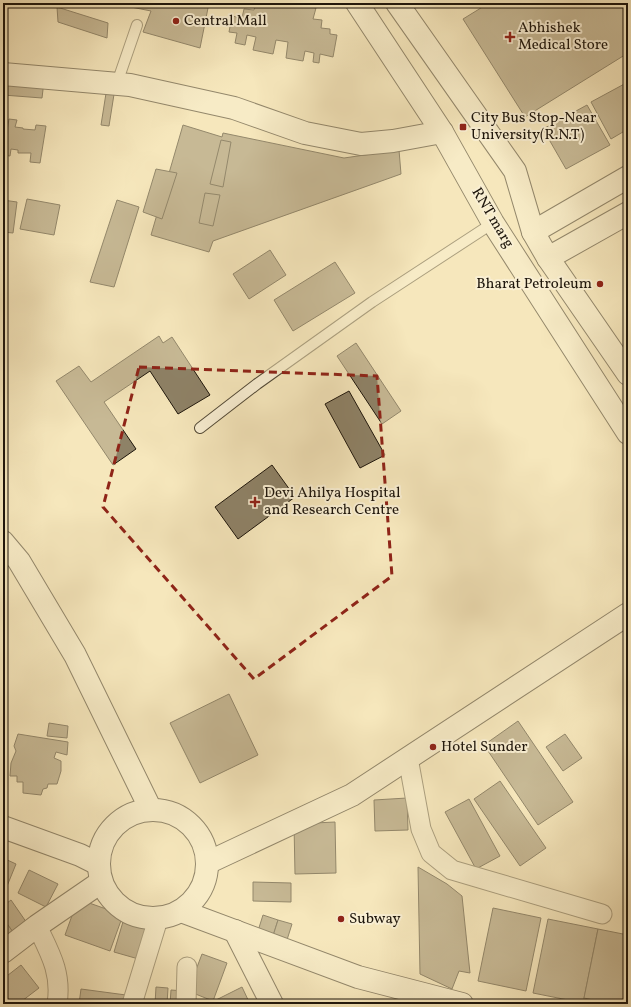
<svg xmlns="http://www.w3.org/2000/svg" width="631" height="1007" viewBox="0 0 631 1007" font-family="Vollkorn,serif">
<rect width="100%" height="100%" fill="#f6e7bc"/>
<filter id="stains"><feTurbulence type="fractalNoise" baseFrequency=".005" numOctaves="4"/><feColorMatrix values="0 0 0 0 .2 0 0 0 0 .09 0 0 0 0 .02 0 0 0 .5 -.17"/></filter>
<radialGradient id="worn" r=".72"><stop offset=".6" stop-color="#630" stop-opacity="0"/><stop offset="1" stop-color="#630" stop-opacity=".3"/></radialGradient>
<g fill="#8e8267" stroke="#1d150b">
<path d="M 111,3 L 209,3 L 200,48 L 143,32 L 151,11 Z"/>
<path d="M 259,3 L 308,3 L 307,6 L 316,8 L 313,19 L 322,20 L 321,28 L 330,29 L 330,34 L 337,35 L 333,57 L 320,54 L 319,63 L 313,62 L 314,53 L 305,51 L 303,61 L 286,58 L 288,42 L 276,40 L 273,54 L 253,50 L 256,37 L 247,35 L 245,45 L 235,43 L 237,33 L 229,32 L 232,16 L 242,18 L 244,9 L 254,10 L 255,6 Z"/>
<path d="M 489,3 L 622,3 L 628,13 L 628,53 L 525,117 L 463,19 Z"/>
<path d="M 57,7 L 108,23 L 107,38 L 58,22 Z"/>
<path d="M 3,78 L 44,81 L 42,98 L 3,95 Z"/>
<path d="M 628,82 L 628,129 L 611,139 L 591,102 Z"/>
<path d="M 107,87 L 115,88 L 109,126 L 101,125 Z"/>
<path d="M 587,105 L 610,145 L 566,169 L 543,129 Z"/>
<path d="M 9,119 L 17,120 L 15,127 L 23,128 L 23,129 L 35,130 L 36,125 L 46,126 L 40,163 L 30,162 L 31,153 L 18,153 L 18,150 L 11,149 L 10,156 L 3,155 Z"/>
<path d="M 183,125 L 222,137 L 223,133 L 344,158 L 399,150 L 401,174 L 213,241 L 209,252 L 151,235 Z"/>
<path d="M 221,140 L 231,142 L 223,187 L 210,184 Z"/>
<path d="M 156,169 L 177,173 L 162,219 L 143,212 Z"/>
<path d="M 205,193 L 220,195 L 213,226 L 199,223 Z"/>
<path d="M 27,199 L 60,205 L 54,235 L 20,229 Z"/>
<path d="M 3,200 L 17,202 L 13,233 L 3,232 Z"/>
<path d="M 117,200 L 139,207 L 114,287 L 90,282 Z"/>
<path d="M 270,250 L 286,275 L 249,299 L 233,274 Z"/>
<path d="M 335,262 L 355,293 L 293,331 L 274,300 Z"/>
<path d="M 159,336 L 163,343 L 172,337 L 210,395 L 178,414 L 150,371 L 104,402 L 136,449 L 113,465 L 56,381 L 79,366 L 91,382 Z"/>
<path d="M 356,343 L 401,411 L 382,424 L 337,356 Z"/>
<path d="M 349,391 L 385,455 L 360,468 L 325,404 Z"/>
<path d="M 272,465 L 295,497 L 238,539 L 215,507 Z"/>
<path d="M 229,694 L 258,755 L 200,783 L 170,723 Z"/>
<path d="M 518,721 L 573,802 L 538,825 L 484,745 Z"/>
<path d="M 49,723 L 68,726 L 67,738 L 47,736 Z"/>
<path d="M 18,734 L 68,742 L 67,755 L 56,752 L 54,758 L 61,761 L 61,771 L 57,784 L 48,784 L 47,788 L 43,789 L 41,795 L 23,793 L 23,782 L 17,782 L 17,776 L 10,776 L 11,763 L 16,751 L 14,746 Z"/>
<path d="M 565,734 L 582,758 L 563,771 L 546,747 Z"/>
<path d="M 500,781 L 546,848 L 520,866 L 474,799 Z"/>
<path d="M 407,798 L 408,830 L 375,831 L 374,800 Z"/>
<path d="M 469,799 L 500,856 L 476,869 L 445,812 Z"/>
<path d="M 335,822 L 336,873 L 295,874 L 294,824 Z"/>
<path d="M 3,858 L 16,864 L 3,896 Z"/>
<path d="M 418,867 L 447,884 L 462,896 L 470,973 L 459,971 L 452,989 L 420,974 Z"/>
<path d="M 29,870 L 58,884 L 46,907 L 18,893 Z"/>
<path d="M 253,882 L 291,883 L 291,902 L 253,901 Z"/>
<path d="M 78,899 L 123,915 L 110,951 L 65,935 Z"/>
<path d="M 11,900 L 29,926 L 15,935 L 3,918 L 3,906 Z"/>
<path d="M 493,908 L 541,918 L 526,991 L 478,981 Z"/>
<path d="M 125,915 L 153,923 L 142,960 L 114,952 Z"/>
<path d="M 263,915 L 278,920 L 272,939 L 257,934 Z"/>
<path d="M 3,918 L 15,935 L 3,940 Z"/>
<path d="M 548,919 L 598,929 L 583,1003 L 533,993 Z"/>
<path d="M 278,920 L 292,924 L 286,943 L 272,939 Z"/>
<path d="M 598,929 L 628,935 L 628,1004 L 611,1004 L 584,998 Z"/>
<path d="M 202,954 L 227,963 L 213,1001 L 188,991 Z"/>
<path d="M 21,965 L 39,988 L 18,1004 L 4,1004 L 3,1003 L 3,979 Z"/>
<path d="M 156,987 L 168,988 L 167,1004 L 155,1004 Z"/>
<path d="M 242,987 L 250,1004 L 211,1004 L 210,1003 Z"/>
<path d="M 81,989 L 126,995 L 125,1004 L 79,1004 Z"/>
<path d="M 171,990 L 184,991 L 183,1004 L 170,1004 Z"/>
</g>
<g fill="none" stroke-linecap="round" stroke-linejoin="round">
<g stroke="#534a37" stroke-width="12">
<g id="lane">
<path d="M 117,83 L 137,25"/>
<path d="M 200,428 L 257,384 L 372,302 L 493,223"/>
</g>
</g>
<g stroke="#534a37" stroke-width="21">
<g id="street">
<path d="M 408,758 L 421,829 L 431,853 L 452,870 L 602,914"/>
<path d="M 37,926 C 50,953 62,973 57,1004"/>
<path d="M 132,1004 L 158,919"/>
<path d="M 186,1004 L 187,967"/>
</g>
</g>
<g stroke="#1d150b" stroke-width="24">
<g id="secondary">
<path d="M 357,3 L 442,132 L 493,223 L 628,433"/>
<path d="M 397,3 L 515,171 L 533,232 L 548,258 L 628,374"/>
<path d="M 3,74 L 130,85 L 234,108 L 305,133 L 361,144 L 393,141 L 442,132"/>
<path d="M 533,232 L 628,177"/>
<path d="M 548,258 L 628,213"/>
<path d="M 3,542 L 19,561 L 75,655 L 151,810"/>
<circle cx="153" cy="864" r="54"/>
<path d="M 3,827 L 80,855 L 98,864"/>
<path d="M 207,863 L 352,795 L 628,614"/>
<path d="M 181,911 L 358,977 L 462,1004"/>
<path d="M 235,931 L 272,1004"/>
<path d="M 3,952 L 37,926 L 101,882"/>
</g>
</g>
<use href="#lane" stroke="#f9efd3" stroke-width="10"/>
<use href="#street" stroke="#f9efd3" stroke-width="19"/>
<use href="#secondary" stroke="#f9efd3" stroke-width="22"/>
</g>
<path d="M0 0H631V1007H0ZM 139,367 L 377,376 L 392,576 L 254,679 L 103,507 Z" fill="#f6e7bc" fill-opacity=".55" fill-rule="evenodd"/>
<path fill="none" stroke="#8f2418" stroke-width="3" stroke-dasharray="8 5" stroke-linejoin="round" d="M 139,367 L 377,376 L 392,576 L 254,679 L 103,507 Z"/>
<g fill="#8f2418" stroke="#f9efd3" stroke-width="1.5">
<circle cx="176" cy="21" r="4"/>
<path d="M508 31h4v4h4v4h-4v4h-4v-4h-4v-4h4z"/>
<rect x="459" y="123" width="8" height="8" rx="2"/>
<circle cx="600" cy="284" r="4"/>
<path d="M253 496h4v4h4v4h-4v4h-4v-4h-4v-4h4z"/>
<circle cx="433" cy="747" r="4"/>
<circle cx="341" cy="919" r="4"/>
</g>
<g text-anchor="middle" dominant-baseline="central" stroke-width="4" stroke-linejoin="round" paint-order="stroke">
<g font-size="15" fill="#1d150b" stroke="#f9efd3" text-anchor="start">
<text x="184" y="21">Central Mall</text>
<text x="518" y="28">Abhishek<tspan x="518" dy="17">Medical Store</tspan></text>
<text x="471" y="118">City Bus Stop-Near<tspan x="471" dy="17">University(R.N.T)</tspan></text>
<text x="592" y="284" text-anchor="end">Bharat Petroleum</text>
<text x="264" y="493">Devi Ahilya Hospital<tspan x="264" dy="17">and Research Centre</tspan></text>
<text x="441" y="747">Hotel Sunder</text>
<text x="349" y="919">Subway</text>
</g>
<g font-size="15" fill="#1d150b" stroke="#f9efd3">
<text transform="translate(492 218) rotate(59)">RNT marg</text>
</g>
</g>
<rect width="631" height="1007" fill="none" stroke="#f6e7bc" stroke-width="16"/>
<rect x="4" y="4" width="623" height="999" fill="none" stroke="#1d150b" stroke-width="2"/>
<rect x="8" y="8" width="615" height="991" fill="none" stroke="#1d150b"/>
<rect width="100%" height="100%" filter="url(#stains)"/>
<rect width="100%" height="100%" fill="url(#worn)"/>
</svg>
